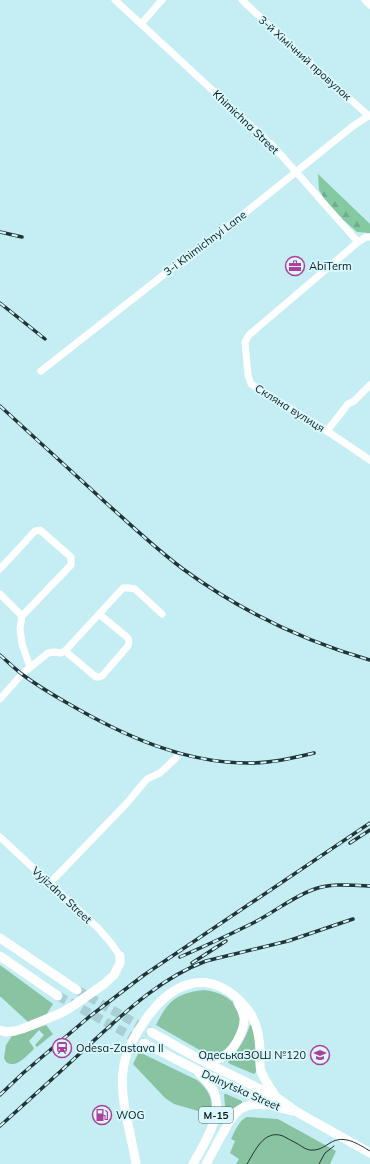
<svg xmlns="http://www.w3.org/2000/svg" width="370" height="1164" viewBox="0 0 370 1164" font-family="Mulish,sans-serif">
<defs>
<pattern id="forest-firs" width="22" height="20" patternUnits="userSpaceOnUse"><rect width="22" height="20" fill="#83c9a1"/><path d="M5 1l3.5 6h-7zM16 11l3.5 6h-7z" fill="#70ac8a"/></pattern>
</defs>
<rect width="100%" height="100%" fill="#c5eef4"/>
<g fill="#8ac3a2">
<path d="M 0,965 L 53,1004 L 46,1015 L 28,1022 L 1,997 L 0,997 Z"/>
<path d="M 204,990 C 217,991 234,998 239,1012 C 246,1027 227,1056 210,1056 L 156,1025 C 168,1001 176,993 204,990 Z"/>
<path d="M 46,1025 L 53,1034 L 37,1047 L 35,1045 L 44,1035 L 39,1030 L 29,1041 L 34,1048 L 33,1050 C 25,1057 16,1069 6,1062 L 4,1058 L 6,1045 L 12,1036 L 29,1031 Z"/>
<path d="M 250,1025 L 251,1025 L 255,1033 L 257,1068 L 256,1072 L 254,1074 L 230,1064 L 228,1062 C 230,1057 235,1054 238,1049 C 243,1042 247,1034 250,1025 Z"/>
<path d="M 139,1052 L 197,1080 C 207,1088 214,1099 211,1112 L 209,1114 L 205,1113 L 174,1104 L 165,1098 L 133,1064 Z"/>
<path d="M 224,1094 L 226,1094 L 242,1101 L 242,1103 L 232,1109 L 226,1119 L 223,1118 L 225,1106 Z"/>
<path d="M 247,1117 L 278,1119 L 336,1151 L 330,1164 L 236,1164 L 239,1159 L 230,1153 L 235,1141 L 231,1139 C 235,1131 239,1120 247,1117 Z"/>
</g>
<path fill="url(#forest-firs)" d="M 318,174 L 370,224 L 370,233 L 357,232 L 339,216 L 327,203 L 319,190 Z"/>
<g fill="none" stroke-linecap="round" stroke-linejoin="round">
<g stroke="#a9ced4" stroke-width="9" stroke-dasharray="9 4.5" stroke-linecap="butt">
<path d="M 77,990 L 151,1032"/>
<path d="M 58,996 L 144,1043"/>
</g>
<g stroke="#fff" stroke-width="7">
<path d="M 115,0 L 275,148 L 358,242 L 366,237 L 370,237"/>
<path d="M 242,0 L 293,48 L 369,116"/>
<path d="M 365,0 L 370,5"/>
<path d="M 141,24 L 162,0"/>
<path d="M 358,242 L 249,335 L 245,342 L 248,375 L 251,384 L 327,431 L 370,460"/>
<path d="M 41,371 L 171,269 L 184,262 L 353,126 L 370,115"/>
<path d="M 327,431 L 348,404 L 354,401 L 370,385"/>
<path d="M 0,569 L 35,531 L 40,530 L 71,557 L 71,565 L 22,616 L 20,629 L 22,644 L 30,667"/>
<path d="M 0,594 L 22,616"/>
<path d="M 65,651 L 96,677 L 99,677 L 102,676 L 128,646 L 129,642 L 128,638 L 99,614"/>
<path d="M 0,699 L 22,674 L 48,653 L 54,652 L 61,653 L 65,651 L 123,588 L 129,588 L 135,589 L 162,614"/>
<path d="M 0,837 L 98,928 L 111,943 L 120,956"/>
<path d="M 50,883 L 126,804 L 147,779 L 160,773 L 176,758"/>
</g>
<g stroke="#fff" stroke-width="9">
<path d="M 0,938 L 77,990"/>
<path d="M 0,956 L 58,996"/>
<path d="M 0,1030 L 6,1032 L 15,1031 L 22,1029 L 61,1013 L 73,1006 L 104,984 L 114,975 L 120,963 L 120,956"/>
<path d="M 151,1032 L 199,1059 L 276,1097 L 297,1112 L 370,1153"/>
<path d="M 144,1043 L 193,1068 L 273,1106 L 292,1111"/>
<path d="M 202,1059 C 209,1060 215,1061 221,1058 C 233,1053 245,1030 244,1018 C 243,1012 241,1008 238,1003"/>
<path d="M 136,1164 C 132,1137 119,1097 123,1071 C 125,1051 135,1035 146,1019 C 173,981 209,967 244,1005 C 256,1018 259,1033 260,1050 C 260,1057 259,1064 261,1071 C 264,1080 271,1089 276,1097"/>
<path d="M 193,1164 C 203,1145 224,1115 214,1092 C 211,1085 205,1079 199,1073"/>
<path d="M 206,1164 C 212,1154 217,1143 223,1133 C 234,1112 241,1102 267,1105"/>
</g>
<g stroke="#213436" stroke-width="1">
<path d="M 247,1164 C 255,1151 264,1129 283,1136 C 287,1138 292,1141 296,1143 C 302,1146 307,1151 313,1150 C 320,1150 325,1146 330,1143 C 344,1134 358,1144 370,1151"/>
<path d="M 319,1164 L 325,1153 L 334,1146"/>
</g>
<g stroke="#213436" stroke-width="3.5">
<g id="rail">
<path d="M 0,232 L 22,237"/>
<path d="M 0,303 L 45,339"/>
<path d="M 0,406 C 35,438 70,470 105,502 C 131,525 156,549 183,569 C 239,610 304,641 370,660"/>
<path d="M 0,655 C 8,662 15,669 23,675 C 38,686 53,695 69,704 C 124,736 186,764 251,763 C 272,763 294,758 314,753"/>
<path d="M 350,843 L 370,830"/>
<path d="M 180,957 C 205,946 229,935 253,923 C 273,913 291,898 312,890 C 330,883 351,885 370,886"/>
<path d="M 192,963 L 226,941"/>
<path d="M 0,1095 L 22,1074 L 89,1017 L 144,975 L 370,823"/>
<path d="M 0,1126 C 29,1100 59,1073 88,1046 C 123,1014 160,978 206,961 L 288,941 L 353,919"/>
</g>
</g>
<use href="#rail" stroke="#d9f9ff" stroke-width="2" stroke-dasharray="6" stroke-linecap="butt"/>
</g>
<defs>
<g id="office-ring" transform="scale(1)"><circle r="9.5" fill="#d9f9ff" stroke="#ae3f9d" stroke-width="1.5"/><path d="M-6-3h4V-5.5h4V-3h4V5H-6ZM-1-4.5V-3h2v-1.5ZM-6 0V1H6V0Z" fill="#ae3f9d"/></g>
<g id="station-ring" transform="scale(1)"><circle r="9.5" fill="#d9f9ff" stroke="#ae3f9d" stroke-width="1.5"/><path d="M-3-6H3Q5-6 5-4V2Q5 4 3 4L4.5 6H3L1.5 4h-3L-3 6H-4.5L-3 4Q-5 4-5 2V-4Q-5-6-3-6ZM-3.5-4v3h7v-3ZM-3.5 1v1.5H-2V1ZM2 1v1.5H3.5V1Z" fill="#ae3f9d"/></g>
<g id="school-ring" transform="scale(1)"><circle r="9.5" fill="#d9f9ff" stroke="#ae3f9d" stroke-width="1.5"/><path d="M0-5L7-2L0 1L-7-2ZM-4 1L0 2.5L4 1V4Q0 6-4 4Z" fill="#ae3f9d"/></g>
<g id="fuel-ring" transform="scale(1)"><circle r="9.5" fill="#d9f9ff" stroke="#ae3f9d" stroke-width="1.5"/><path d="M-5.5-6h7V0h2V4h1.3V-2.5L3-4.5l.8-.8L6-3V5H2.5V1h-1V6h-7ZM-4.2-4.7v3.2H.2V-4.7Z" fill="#ae3f9d"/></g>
</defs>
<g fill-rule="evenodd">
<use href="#office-ring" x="295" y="266"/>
<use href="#station-ring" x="62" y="1048"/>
<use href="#school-ring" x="320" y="1055"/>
<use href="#fuel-ring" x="102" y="1115"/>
</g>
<g text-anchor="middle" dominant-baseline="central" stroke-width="3.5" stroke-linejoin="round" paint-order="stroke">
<rect fill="#d9f9ff" stroke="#485d60" stroke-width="1" x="199" y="1107" width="34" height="16" rx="3"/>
<g font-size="10" font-weight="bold" fill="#0a1a1c">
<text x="216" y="1115">М-15</text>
</g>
<g font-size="11" fill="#0a1a1c" stroke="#d9f9ff">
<text transform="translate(305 58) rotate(42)">3-й Хімічний провулок</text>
<text transform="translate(246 122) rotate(44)">Khimichna Street</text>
<text transform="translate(205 243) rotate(-37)">3-i Khimichnyi Lane</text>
<text transform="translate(290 408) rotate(32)">Скляна вулиця</text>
<text transform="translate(62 895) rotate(43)">Vyjizdna Street</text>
<text transform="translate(241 1090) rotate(24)">Dalnytska Street</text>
</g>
<g font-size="11" fill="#0a1a1c" stroke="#d9f9ff" text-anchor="start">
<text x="309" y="266">AbiTerm</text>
<text x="76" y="1048">Odesa-Zastava II</text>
<text x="306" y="1055" text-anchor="end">ОдеськаЗОШ №120</text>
<text x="116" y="1115">WOG</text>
</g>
</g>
</svg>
